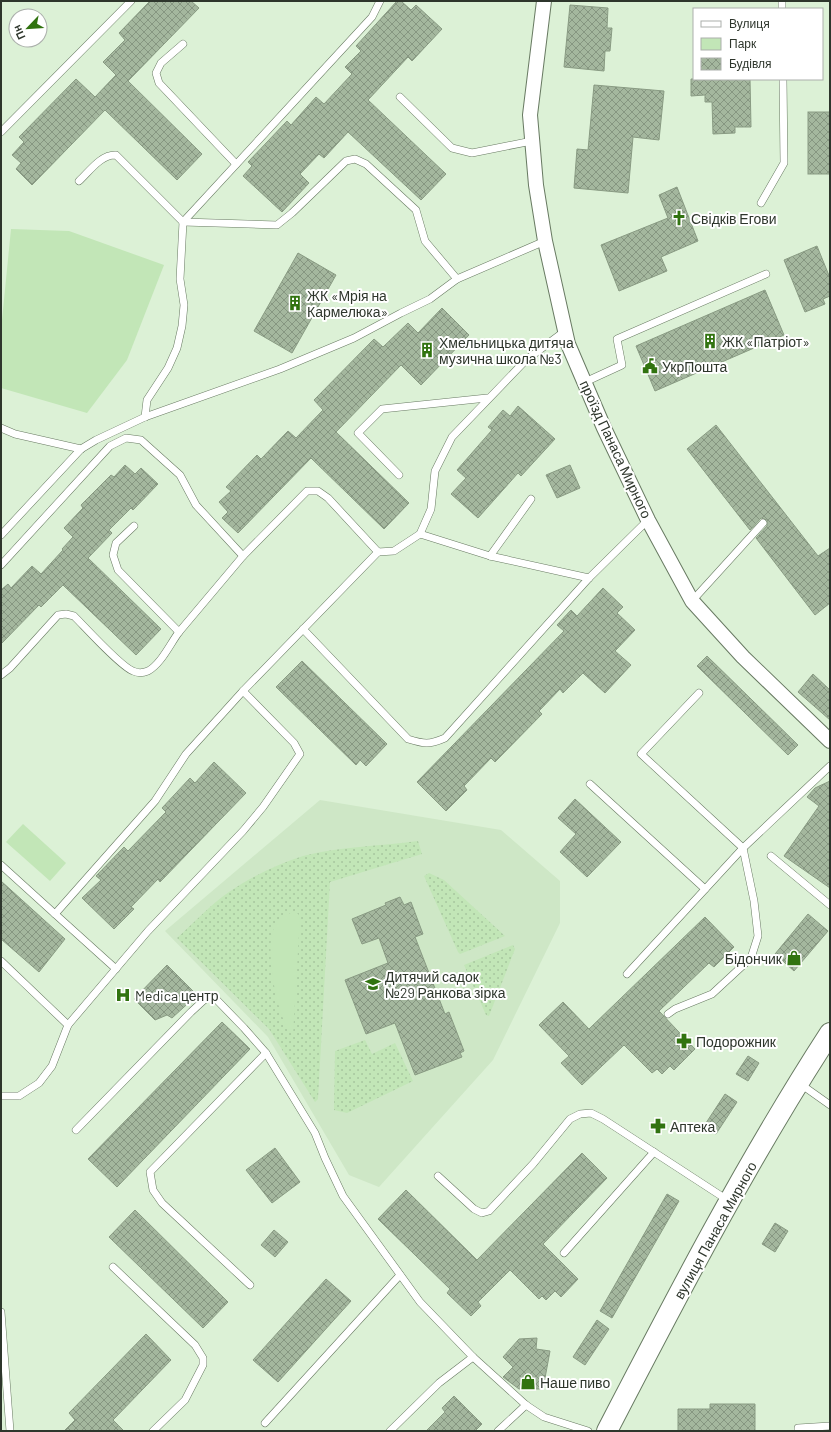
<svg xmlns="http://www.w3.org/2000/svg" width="831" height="1432" viewBox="0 0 831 1432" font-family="Barlow,sans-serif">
<defs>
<pattern id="grass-dots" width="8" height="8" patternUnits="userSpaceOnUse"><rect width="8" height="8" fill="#c2e6b7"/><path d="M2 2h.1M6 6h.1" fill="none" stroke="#a7c69e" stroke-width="1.8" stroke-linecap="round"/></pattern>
<pattern id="building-cross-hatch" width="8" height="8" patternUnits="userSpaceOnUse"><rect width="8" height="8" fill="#a4b79e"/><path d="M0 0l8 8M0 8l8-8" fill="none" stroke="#869681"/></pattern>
</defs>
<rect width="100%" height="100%" fill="#dcf1d6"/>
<path fill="#cee7c6" d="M 320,800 L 501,830 L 560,881 L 560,923 L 493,1060 L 379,1187 L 349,1175 L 268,1037 L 165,931 Z"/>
<g fill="url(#grass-dots)">
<path d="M 418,841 L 422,854 L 330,882 L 318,1099 L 315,1102 L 269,1029 L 177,938 C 194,923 210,905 229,892 C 251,877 277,864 303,856 C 337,847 381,846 418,841 Z"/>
<path d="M 429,873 L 444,880 L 505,936 L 460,954 L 458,952 L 424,876 Z"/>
<path d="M 513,945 L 515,949 L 489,1016 L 486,1015 L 464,965 Z"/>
<path d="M 365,1040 L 372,1054 L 395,1043 L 413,1081 L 347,1113 L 334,1110 L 335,1051 Z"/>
</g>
<g fill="#c2e6b7">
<path d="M 11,229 L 69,231 L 164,265 L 127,360 L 87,413 L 1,388 L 1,330 Z"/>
<path d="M 23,824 L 66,863 L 50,881 L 6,842 Z"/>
<path d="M 295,911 L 300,916 L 293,1035 C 277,1022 264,947 274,928 C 278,919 287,914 295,911 Z"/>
</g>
<g fill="url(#building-cross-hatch)" stroke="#899b83">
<path d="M 150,1 L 191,1 L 199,8 L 128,81 L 202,154 L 177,180 L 105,110 L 32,185 L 16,169 L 21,163 L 12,155 L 24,142 L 19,137 L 76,79 L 95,97 L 116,75 L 103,62 L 125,40 L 119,33 Z"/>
<path d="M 397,1 L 401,1 L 411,10 L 416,5 L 442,29 L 412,61 L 408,57 L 368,100 L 446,174 L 421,200 L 348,132 L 324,158 L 319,154 L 300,174 L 309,183 L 282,212 L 243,176 L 252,166 L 248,162 L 287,121 L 291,125 L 316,97 L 324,104 L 352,74 L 345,67 L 361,51 L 356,46 Z"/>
<path d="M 570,5 L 608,8 L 607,28 L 612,28 L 610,51 L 605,51 L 604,71 L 564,67 Z"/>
<path d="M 691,79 L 750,79 L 751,127 L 735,127 L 735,133 L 713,134 L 712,102 L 705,102 L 705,95 L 691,96 Z"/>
<path d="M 594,85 L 664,91 L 659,140 L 633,137 L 628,193 L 574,188 L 577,149 L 588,150 Z"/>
<rect x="808" y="112" width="22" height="62"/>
<path d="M 677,187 L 698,241 L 661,257 L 667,271 L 619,291 L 601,245 L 668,218 L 659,195 Z"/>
<path d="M 817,246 L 830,278 L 830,296 L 823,299 L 825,304 L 805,312 L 784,260 Z"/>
<path d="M 298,253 L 336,275 L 292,353 L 254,331 Z"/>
<path d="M 765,290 L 784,335 L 655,391 L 636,346 Z"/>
<path d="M 442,308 L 469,335 L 421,385 L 401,365 L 336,432 L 409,503 L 384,529 L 311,458 L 238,533 L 222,518 L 228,512 L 219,502 L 231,491 L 226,487 L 257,455 L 261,459 L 288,431 L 296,438 L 323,410 L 314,400 L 374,339 L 383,347 L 408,323 L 418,333 Z"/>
<path d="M 518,406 L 555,439 L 521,476 L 518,473 L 478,518 L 451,494 L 466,478 L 457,470 L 492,430 L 488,427 L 503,410 L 510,416 Z"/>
<path d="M 716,425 L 818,556 L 830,548 L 830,603 L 815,615 L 756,538 L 767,526 L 767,520 L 761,518 L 750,530 L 687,449 Z"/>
<path d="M 125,465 L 135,474 L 141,468 L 158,484 L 133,510 L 131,508 L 109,530 L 112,533 L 88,558 L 161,629 L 136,655 L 63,585 L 41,607 L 39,605 L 1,644 L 1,590 L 8,584 L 11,588 L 32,566 L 41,574 L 63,550 L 62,549 L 73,537 L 64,528 L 83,508 L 81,505 L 111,475 L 114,477 Z"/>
<path d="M 570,465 L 580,488 L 557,498 L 546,475 Z"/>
<path d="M 603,588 L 623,607 L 617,613 L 635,630 L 615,651 L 631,665 L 605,693 L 583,673 L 563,693 L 560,689 L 539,711 L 542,714 L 495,762 L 491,758 L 464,786 L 467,790 L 446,811 L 417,782 L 564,631 L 557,625 L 571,610 L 577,616 Z"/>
<path d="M 707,656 L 798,745 L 788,755 L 697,666 Z"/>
<path d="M 302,661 L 387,744 L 366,766 L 360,760 L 356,765 L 276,687 Z"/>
<path d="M 813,674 L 830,690 L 830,720 L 798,692 Z"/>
<path d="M 214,762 L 246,793 L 160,882 L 158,879 L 131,907 L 134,909 L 114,929 L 82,898 L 101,880 L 96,876 L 124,847 L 128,851 L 166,812 L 162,808 L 190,778 L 195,783 Z"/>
<path d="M 830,781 L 830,888 L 784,856 L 819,806 L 807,797 L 815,788 Z"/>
<path d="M 575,799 L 621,842 L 587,877 L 560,852 L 576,834 L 558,818 Z"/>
<path d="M 1,881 L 65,939 L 39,972 L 1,939 Z"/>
<path d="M 400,897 L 404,905 L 411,902 L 423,934 L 415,937 L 445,1014 L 449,1012 L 464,1051 L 460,1053 L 462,1057 L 415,1075 L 395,1023 L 366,1034 L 345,980 L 388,963 L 379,938 L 362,944 L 352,919 L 386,905 L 385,903 Z"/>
<path d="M 808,914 L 828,931 L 794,971 L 775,954 Z"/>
<path d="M 705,917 L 734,947 L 714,967 L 709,963 L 659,1011 L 695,1049 L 674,1070 L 670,1066 L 662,1074 L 657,1069 L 652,1073 L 624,1045 L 582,1085 L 561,1063 L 569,1056 L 539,1025 L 563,1002 L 589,1029 Z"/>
<path d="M 167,965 L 193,991 L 195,997 L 172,1018 L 167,1015 L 155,1020 L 134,999 Z"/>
<path d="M 222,1022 L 250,1049 L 117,1187 L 88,1159 Z"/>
<path d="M 748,1056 L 759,1063 L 748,1081 L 736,1074 Z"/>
<path d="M 725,1094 L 737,1102 L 716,1134 L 704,1126 Z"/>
<path d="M 275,1148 L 300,1182 L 272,1203 L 246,1170 Z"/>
<path d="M 582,1153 L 607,1178 L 543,1244 L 578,1279 L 561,1297 L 555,1291 L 546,1300 L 542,1296 L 539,1299 L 510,1270 L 478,1302 L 481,1306 L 471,1316 L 447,1293 L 450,1289 L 378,1219 L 406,1190 L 477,1260 Z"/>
<path d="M 667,1194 L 679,1201 L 612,1318 L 600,1311 Z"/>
<path d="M 135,1210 L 228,1302 L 203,1328 L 109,1237 Z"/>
<path d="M 775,1223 L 788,1231 L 775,1252 L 762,1244 Z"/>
<path d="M 274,1230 L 288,1242 L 275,1257 L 261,1245 Z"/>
<path d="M 326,1279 L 351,1301 L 278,1382 L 253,1360 Z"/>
<path d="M 597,1320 L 609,1329 L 585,1365 L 573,1357 Z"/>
<path d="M 146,1334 L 171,1360 L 113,1420 L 124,1431 L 64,1431 L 75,1420 L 69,1413 Z"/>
<path d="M 537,1338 L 536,1349 L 550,1351 L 543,1389 L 519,1389 L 503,1377 L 513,1367 L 503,1357 L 519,1339 Z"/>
<path d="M 454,1396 L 482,1424 L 475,1431 L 426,1431 L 445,1412 L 442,1408 Z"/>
<path d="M 710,1404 L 755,1404 L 755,1431 L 678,1431 L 678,1409 L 710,1409 Z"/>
</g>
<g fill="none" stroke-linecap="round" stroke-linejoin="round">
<g stroke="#687a62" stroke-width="8">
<g id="lane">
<path d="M 782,1 L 782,9"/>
<path d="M 183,44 L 161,63 L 156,73 L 159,83 L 236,164"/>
<path d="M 400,97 L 452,148 L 472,153 L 532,141"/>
<path d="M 1,132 L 131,1"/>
<path d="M 79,181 C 89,172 101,154 116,155 L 183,222 L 277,225 L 292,213 L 346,161 L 355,159 L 366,164 L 416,210 L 425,241 L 457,279"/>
<path d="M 761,203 L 784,163 L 783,79"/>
<path d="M 585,382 L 622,365 L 617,339 L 766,274"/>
<path d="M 145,417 L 147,400 L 168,368 L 177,348 L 182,326 L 184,305 L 180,279 L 183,222 L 372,17 L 380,1"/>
<path d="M 1,428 L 15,434 L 81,449"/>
<path d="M 399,475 L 358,433 L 382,409 L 487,398"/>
<path d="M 134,526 L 116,543 L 113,555 L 118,570 L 179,632 L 243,556 L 307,491 L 318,491 L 328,498 L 378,552"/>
<path d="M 420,534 L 490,556 L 589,578"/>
<path d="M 1,535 L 81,449 L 96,440 L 145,417 L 280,369 L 354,338 L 401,313 L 430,299 L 457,279 L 545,241"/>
<path d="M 378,552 L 394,551 L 420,534 L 431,509 L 435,471 L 452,437 L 526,360 L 565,331"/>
<path d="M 490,556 L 531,499"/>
<path d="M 1,565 L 110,446 L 126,438 L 141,440 L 180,475 L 196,505 L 243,556"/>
<path d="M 692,601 L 763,523"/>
<path d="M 303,629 L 408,739 C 424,744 429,745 445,738 L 589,578 L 648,520"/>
<path d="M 1,675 L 10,668 L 58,615 L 66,614 L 74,616 C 85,627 121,667 133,671 C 137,673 143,673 148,671 C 161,664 170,644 179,632"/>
<path d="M 590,784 L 705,889"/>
<path d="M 771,856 L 830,905"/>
<path d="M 1,865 L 55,914 L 155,801 L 186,754 L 243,691 L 378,552"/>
<path d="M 55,914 L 116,969"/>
<path d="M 1,961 L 68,1025"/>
<path d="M 627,974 L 743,848 L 830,766"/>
<path d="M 668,1014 L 675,1009 L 712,994 L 751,958 L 758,936 L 754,901 L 743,848 L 641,754 L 699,693"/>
<path d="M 799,1083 L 830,1105"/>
<path d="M 1,1096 L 19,1096 L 39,1083 L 52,1066 L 68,1025 L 148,931 L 243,831 L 263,807 L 300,754 L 294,743 L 243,691"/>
<path d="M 76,1130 L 191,1012 L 204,1000 L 213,996 L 244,1028 L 266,1053 L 315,1133 L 325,1158 L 343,1196 L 420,1302 L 473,1357 L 526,1405 L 544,1417 L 588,1431"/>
<path d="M 438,1176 L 474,1209 L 482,1213 L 489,1211 L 533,1164 L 570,1119 L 580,1114 L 591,1113 L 603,1119 L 729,1201"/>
<path d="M 564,1253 L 654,1152"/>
<path d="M 113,1267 L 195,1345 L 203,1358 L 203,1365 L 185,1400 L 153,1431"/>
<path d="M 250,1285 L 162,1203 L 153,1190 L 150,1172 L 266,1053"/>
<path d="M 1,1312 L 10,1431"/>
<path d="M 265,1423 L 400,1275"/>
<path d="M 390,1431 L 439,1383 L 473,1357"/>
<path d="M 498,1431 L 526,1405"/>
<path d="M 798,1431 L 798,1428 L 830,1426"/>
</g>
</g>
<g stroke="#687a62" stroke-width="16">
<path id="street" d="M 544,1 L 530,115 L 536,185 L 545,241 L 568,344 L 604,428 L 648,520 L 692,601 L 743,657 L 830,741"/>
</g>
<g stroke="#687a62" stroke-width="22">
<path id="secondary" d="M 607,1431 C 677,1296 747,1161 830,1033"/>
</g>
<use href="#lane" stroke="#fff" stroke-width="7"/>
<use href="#street" stroke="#fff" stroke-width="14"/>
<use href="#secondary" stroke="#fff" stroke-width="20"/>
</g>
<defs>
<g id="church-bare" transform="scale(1.2)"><path d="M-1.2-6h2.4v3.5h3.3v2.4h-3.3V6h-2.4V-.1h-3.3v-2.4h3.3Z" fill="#317310" stroke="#fff" stroke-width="2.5" paint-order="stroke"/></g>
<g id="building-bare" transform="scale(1.2)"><path d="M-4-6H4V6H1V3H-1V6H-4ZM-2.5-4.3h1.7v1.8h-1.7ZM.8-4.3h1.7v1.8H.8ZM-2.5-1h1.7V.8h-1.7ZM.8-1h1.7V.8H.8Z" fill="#317310" stroke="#fff" stroke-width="2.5" paint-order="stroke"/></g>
<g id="civic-bare" transform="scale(1.2)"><path d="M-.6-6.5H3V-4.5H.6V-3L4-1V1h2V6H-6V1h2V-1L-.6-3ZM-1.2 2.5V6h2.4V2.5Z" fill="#317310" stroke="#fff" stroke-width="2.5" paint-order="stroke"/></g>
<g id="shop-bare" transform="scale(1.2)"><path d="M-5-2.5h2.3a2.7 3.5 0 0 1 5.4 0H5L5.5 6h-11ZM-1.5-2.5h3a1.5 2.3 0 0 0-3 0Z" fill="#317310" stroke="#fff" stroke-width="2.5" paint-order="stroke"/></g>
<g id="school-bare" transform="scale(1.2)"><path d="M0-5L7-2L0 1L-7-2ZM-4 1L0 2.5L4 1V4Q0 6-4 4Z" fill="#317310" stroke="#fff" stroke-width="2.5" paint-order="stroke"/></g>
<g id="hospital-bare" transform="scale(1.2)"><path d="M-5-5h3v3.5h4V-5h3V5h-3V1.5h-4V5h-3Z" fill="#317310" stroke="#fff" stroke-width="2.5" paint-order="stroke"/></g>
<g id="pharmacy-bare" transform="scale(1.2)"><path d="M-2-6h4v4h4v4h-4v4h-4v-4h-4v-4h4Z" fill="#317310" stroke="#fff" stroke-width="2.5" paint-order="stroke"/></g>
</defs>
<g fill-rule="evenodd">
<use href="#church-bare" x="679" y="218"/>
<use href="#building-bare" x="295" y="303"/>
<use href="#building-bare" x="710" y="341"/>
<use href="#building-bare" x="427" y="350"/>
<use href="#civic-bare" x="650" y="366"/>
<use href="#shop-bare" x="794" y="958"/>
<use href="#school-bare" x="373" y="984"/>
<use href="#hospital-bare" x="123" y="995"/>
<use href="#pharmacy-bare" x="684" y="1041"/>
<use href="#pharmacy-bare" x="658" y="1126"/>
<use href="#shop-bare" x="528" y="1382"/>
</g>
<g text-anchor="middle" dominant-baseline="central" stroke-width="4" stroke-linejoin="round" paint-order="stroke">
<g font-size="14" fill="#2e362c" stroke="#fff" text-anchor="start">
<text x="691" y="218">Свідків Егови</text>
<text x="307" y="295">ЖК «Мрія на<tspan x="307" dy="16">Кармелюка»</tspan></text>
<text x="722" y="341">ЖК «Патріот»</text>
<text x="439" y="342">Хмельницька дитяча<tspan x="439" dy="16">музична школа №3</tspan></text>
<text x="662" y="366">УкрПошта</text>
<text x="782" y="958" text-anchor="end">Бідончик</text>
<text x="385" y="976">Дитячий садок<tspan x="385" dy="16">№29 Ранкова зірка</tspan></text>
<text x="135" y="995">Medica центр</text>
<text x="696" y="1041">Подорожник</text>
<text x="670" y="1126">Аптека</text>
<text x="540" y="1382">Наше пиво</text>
</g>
<g font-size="14" fill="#2e362c" stroke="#fff">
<text transform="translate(616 449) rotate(65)">проїзд Панаса Мирного</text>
<text transform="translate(715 1230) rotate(-61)">вулиця Панаса Мирного</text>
</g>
</g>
<rect width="831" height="1432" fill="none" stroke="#2e362c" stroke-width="4"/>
<rect x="693" y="8" width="130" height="72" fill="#ffffff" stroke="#abafab"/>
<rect x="701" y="21" width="20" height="6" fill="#ffffff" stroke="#abafab"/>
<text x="729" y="28" font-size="12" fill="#2e362c">Вулиця</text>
<rect x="701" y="38" width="20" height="12" fill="#c2e6b7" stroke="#abafab"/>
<text x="729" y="48" font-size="12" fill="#2e362c">Парк</text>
<rect x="701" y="58" width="20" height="12" fill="url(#building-cross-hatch)" stroke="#abafab"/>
<text x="729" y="68" font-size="12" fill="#2e362c">Будівля</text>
<g transform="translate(28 28) rotate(245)"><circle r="19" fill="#ffffff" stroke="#abafab"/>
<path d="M0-3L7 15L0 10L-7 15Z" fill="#317310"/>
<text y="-6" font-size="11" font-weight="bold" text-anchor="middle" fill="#2e362c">Пн</text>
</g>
</svg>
